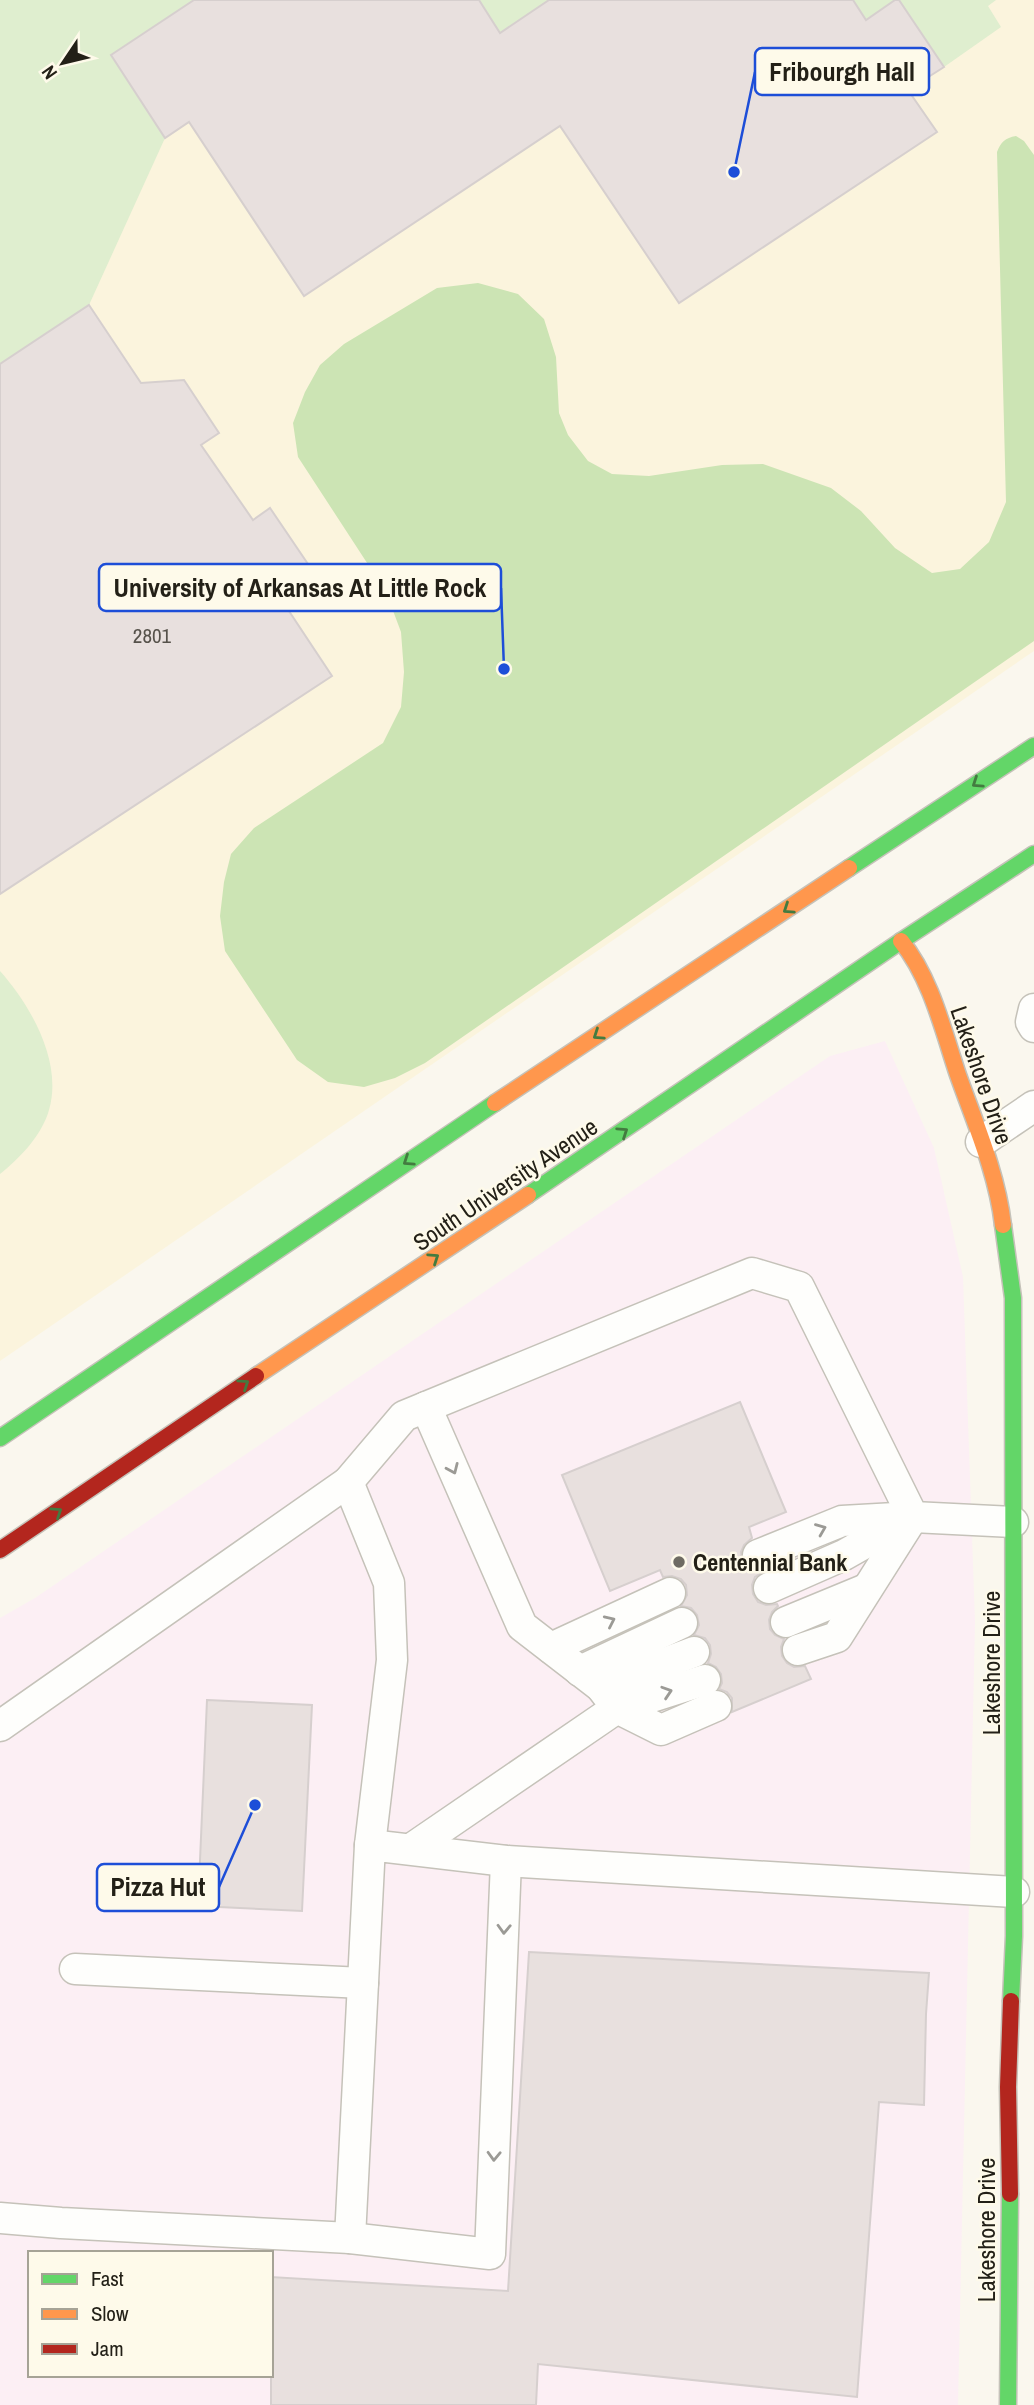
<svg xmlns="http://www.w3.org/2000/svg" width="1034" height="2405" viewBox="0 0 1034 2405" font-family="'Archivo Narrow',sans-serif">
<rect width="100%" height="100%" fill="#faf7ee"/>
<path fill="#fceff4" fill-rule="evenodd" d="M 885,1041 L 934,1148 L 963,1277 L 975,1622 L 958,2405 L 0,2405 L 0,1618 L 35,1598 L 830,1056 ZM 30,2253 L 271,2253 L 271,2375 L 30,2375 Z"/>
<path fill="#fbf4dd" d="M 0,0 L 1034,0 L 1034,651 L 0,1361 Z"/>
<g fill="#dfeecf">
<path d="M 0,0 L 194,0 L 111,55 L 165,138 L 89,305 L 0,364 Z"/>
<path d="M 479,0 L 549,0 L 500,33 Z"/>
<path d="M 852,0 L 895,0 L 866,20 Z"/>
<path d="M 899,0 L 996,0 L 988,6 L 1001,27 L 944,67 Z"/>
<path d="M 0,971 C 31,1006 63,1062 49,1110 C 42,1135 20,1158 0,1174 Z"/>
</g>
<path fill="#cce4b4" d="M 1016,136 L 1024,141 L 1034,155 L 1034,641 L 425,1063 L 395,1078 L 364,1087 L 328,1082 L 297,1060 L 225,951 L 220,916 L 224,882 L 231,854 L 254,828 L 383,743 L 401,707 L 404,672 L 401,632 L 386,592 L 298,457 L 293,423 L 305,392 L 320,365 L 344,344 L 437,288 L 478,283 L 518,294 L 544,319 L 556,357 L 559,413 L 568,435 L 588,461 L 612,474 L 649,476 L 722,465 L 763,464 L 831,488 L 861,511 L 895,548 L 932,573 L 960,569 L 989,542 L 1006,502 L 997,152 C 1001,142 1005,138 1016,136 Z"/>
<g fill="#e8e0de" stroke="#d6cfce" stroke-width="2">
<path d="M 194,0 L 479,0 L 500,33 L 549,0 L 853,0 L 866,20 L 895,0 L 899,0 L 944,67 L 908,90 L 937,132 L 679,303 L 560,126 L 304,296 L 189,122 L 165,138 L 111,55 Z"/>
<path d="M 89,305 L 141,383 L 184,380 L 219,433 L 201,445 L 253,520 L 270,508 L 312,570 L 277,593 L 332,676 L 0,894 L 0,364 Z"/>
<path d="M 740,1402 L 786,1512 L 749,1527 L 752,1538 L 744,1545 L 741,1552 L 742,1561 L 748,1569 L 755,1572 L 763,1572 L 755,1577 L 752,1585 L 753,1594 L 758,1602 L 766,1605 L 777,1604 L 778,1606 L 772,1612 L 769,1620 L 770,1629 L 775,1635 L 784,1639 L 781,1647 L 782,1656 L 787,1663 L 794,1667 L 805,1666 L 811,1679 L 732,1712 L 732,1698 L 727,1692 L 719,1689 L 722,1683 L 721,1674 L 716,1667 L 708,1663 L 711,1654 L 710,1645 L 705,1638 L 694,1635 L 699,1625 L 697,1615 L 691,1608 L 681,1606 L 687,1595 L 686,1585 L 681,1579 L 672,1576 L 663,1577 L 660,1570 L 610,1591 L 562,1475 Z"/>
<path d="M 207,1700 L 312,1705 L 302,1911 L 198,1906 Z"/>
<path d="M 529,1952 L 929,1973 L 926,2014 L 924,2105 L 879,2102 L 857,2397 L 538,2364 L 536,2405 L 271,2405 L 271,2277 L 508,2291 Z"/>
</g>
<g fill="none" stroke-linecap="round" stroke-linejoin="round">
<g stroke="#c5c2b9" stroke-width="33">
<g id="lane">
<path d="M 1034,1009 L 1031,1022 L 1034,1027"/>
<path d="M 981,1142 L 1034,1106"/>
<path d="M 426,1407 L 522,1626 L 601,1687 L 617,1708 L 705,1680"/>
<path d="M 348,1482 L 404,1416 L 752,1273 L 799,1287 L 913,1517 L 1013,1522"/>
<path d="M 758,1555 L 842,1521 L 913,1517"/>
<path d="M 769,1588 L 844,1555 L 906,1520"/>
<path d="M 786,1622 L 866,1589"/>
<path d="M 551,1648 L 670,1593"/>
<path d="M 798,1650 L 837,1637 L 913,1517"/>
<path d="M 580,1671 L 682,1623"/>
<path d="M 601,1687 L 694,1652"/>
<path d="M 0,1726 L 348,1482 L 389,1583 L 392,1660 L 370,1845"/>
<path d="M 411,1849 L 617,1708 L 661,1730 L 716,1706"/>
<path d="M 75,1969 L 363,1983"/>
<path d="M 0,2218 L 61,2223 L 350,2238 L 370,1845 L 506,1861 L 1014,1892"/>
<path d="M 350,2238 L 490,2254 L 506,1861"/>
</g>
</g>
<g stroke="#c5c2b9" stroke-width="19">
<g id="fast">
<path d="M 849,868 L 1034,746"/>
<path d="M 528,1195 L 901,941 L 1034,854"/>
<path d="M 1003,1225 L 1013,1298 L 1014,1936 L 1011,2001"/>
<path d="M 0,1438 L 495,1103"/>
<path d="M 1008,2405 L 1010,2194"/>
</g>
</g>
<g stroke="#c5c2b9" stroke-width="19">
<g id="slow">
<path d="M 901,941 C 931,978 943,1030 958,1075 C 975,1123 997,1173 1003,1225"/>
<path d="M 495,1103 L 849,868"/>
<path d="M 256,1376 L 528,1195"/>
</g>
</g>
<g stroke="#c5c2b9" stroke-width="19">
<g id="jam">
<path d="M 0,1550 L 256,1376"/>
<path d="M 1010,2194 L 1008,2087 L 1011,2001"/>
</g>
</g>
<use href="#lane" stroke="#fefefc" stroke-width="30"/>
<use href="#fast" stroke="#63d668" stroke-width="16"/>
<use href="#slow" stroke="#ff974d" stroke-width="16"/>
<use href="#jam" stroke="#b3261e" stroke-width="16"/>
</g>
<defs><path id="oneway-chevron" d="M-2-3.5L2.5 0L-2 3.5" fill="none" stroke-width="1.6" stroke-linecap="round" stroke-linejoin="round" transform="scale(1.75)"/></defs>
<g stroke="#437b40">
<use href="#oneway-chevron" transform="translate(977 783) rotate(146)"/>
<use href="#oneway-chevron" transform="translate(788 909) rotate(146)"/>
<use href="#oneway-chevron" transform="translate(598 1035) rotate(146)"/>
<use href="#oneway-chevron" transform="translate(623 1132) rotate(-34)"/>
<use href="#oneway-chevron" transform="translate(408 1161) rotate(146)"/>
<use href="#oneway-chevron" transform="translate(434 1258) rotate(-34)"/>
<use href="#oneway-chevron" transform="translate(244 1384) rotate(-34)"/>
<use href="#oneway-chevron" transform="translate(57 1512) rotate(-34)"/>
</g>
<g stroke="#9b9a95">
<use href="#oneway-chevron" transform="translate(453 1469) rotate(66)"/>
<use href="#oneway-chevron" transform="translate(821 1529) rotate(-22)"/>
<use href="#oneway-chevron" transform="translate(610 1621) rotate(-25)"/>
<use href="#oneway-chevron" transform="translate(667 1692) rotate(-18)"/>
<use href="#oneway-chevron" transform="translate(504 1929) rotate(92)"/>
<use href="#oneway-chevron" transform="translate(494 2156) rotate(92)"/>
</g>
<circle fill="#6e6b62" stroke="#fefaea" stroke-width="2.5" cx="679" cy="1562" r="7"/>
<g text-anchor="middle" dominant-baseline="central" stroke-width="5" stroke-linejoin="round" paint-order="stroke">
<g font-size="21" fill="#56524b">
<text x="152" y="635">2801</text>
</g>
<g font-size="24" fill="#232017" stroke="#fefaea">
<text transform="translate(982 1075) rotate(71)">Lakeshore Drive</text>
<text transform="translate(505 1184) rotate(-34)">South University Avenue</text>
<text transform="translate(991 1663) rotate(-90)">Lakeshore Drive</text>
<text transform="translate(986 2230) rotate(-90)">Lakeshore Drive</text>
</g>
<g font-size="24" font-weight="bold" fill="#232017" stroke="#fefaea" text-anchor="start">
<text x="693" y="1562">Centennial Bank</text>
</g>
</g>
<path fill="none" stroke="#1d4ed8" stroke-width="2.5" d="M734 172L755 72M504 669L501 588M255 1805L219 1887"/>
<g fill="#1d4ed8" stroke="#fefaea" stroke-width="2.5">
<circle cx="734" cy="172" r="7"/>
<circle cx="504" cy="669" r="7"/>
<circle cx="255" cy="1805" r="7"/>
</g>
<g fill="#fefaea" stroke="#1d4ed8" stroke-width="2.5">
<rect x="755" y="48" width="174" height="47" rx="7"/>
<rect x="99" y="564" width="402" height="47" rx="7"/>
<rect x="97" y="1864" width="122" height="47" rx="7"/>
</g>
<g font-size="26" text-anchor="middle" font-weight="bold" fill="#232017">
<text x="842" y="81">Fribourgh Hall</text>
<text x="300" y="597">University of Arkansas At Little Rock</text>
<text x="158" y="1896">Pizza Hut</text>
</g>
<rect x="28" y="2251" width="245" height="126" fill="#fefaea" stroke="#a6a396" stroke-width="2"/>
<rect x="42" y="2274" width="35" height="10" fill="#63d668" stroke="#a6a396" stroke-width="2"/>
<text x="91" y="2286" font-size="21" fill="#232017">Fast</text>
<rect x="42" y="2309" width="35" height="10" fill="#ff974d" stroke="#a6a396" stroke-width="2"/>
<text x="91" y="2321" font-size="21" fill="#232017">Slow</text>
<rect x="42" y="2344" width="35" height="10" fill="#b3261e" stroke="#a6a396" stroke-width="2"/>
<text x="91" y="2356" font-size="21" fill="#232017">Jam</text>
<g transform="translate(63 63) rotate(235)" stroke="#fefaea" stroke-width="5" paint-order="stroke">
<path d="M0-5L12 26L0 18L-12 26Z" fill="#232017"/>
<text y="-10" font-size="19" font-weight="bold" text-anchor="middle" fill="#232017">N</text>
</g>
</svg>
